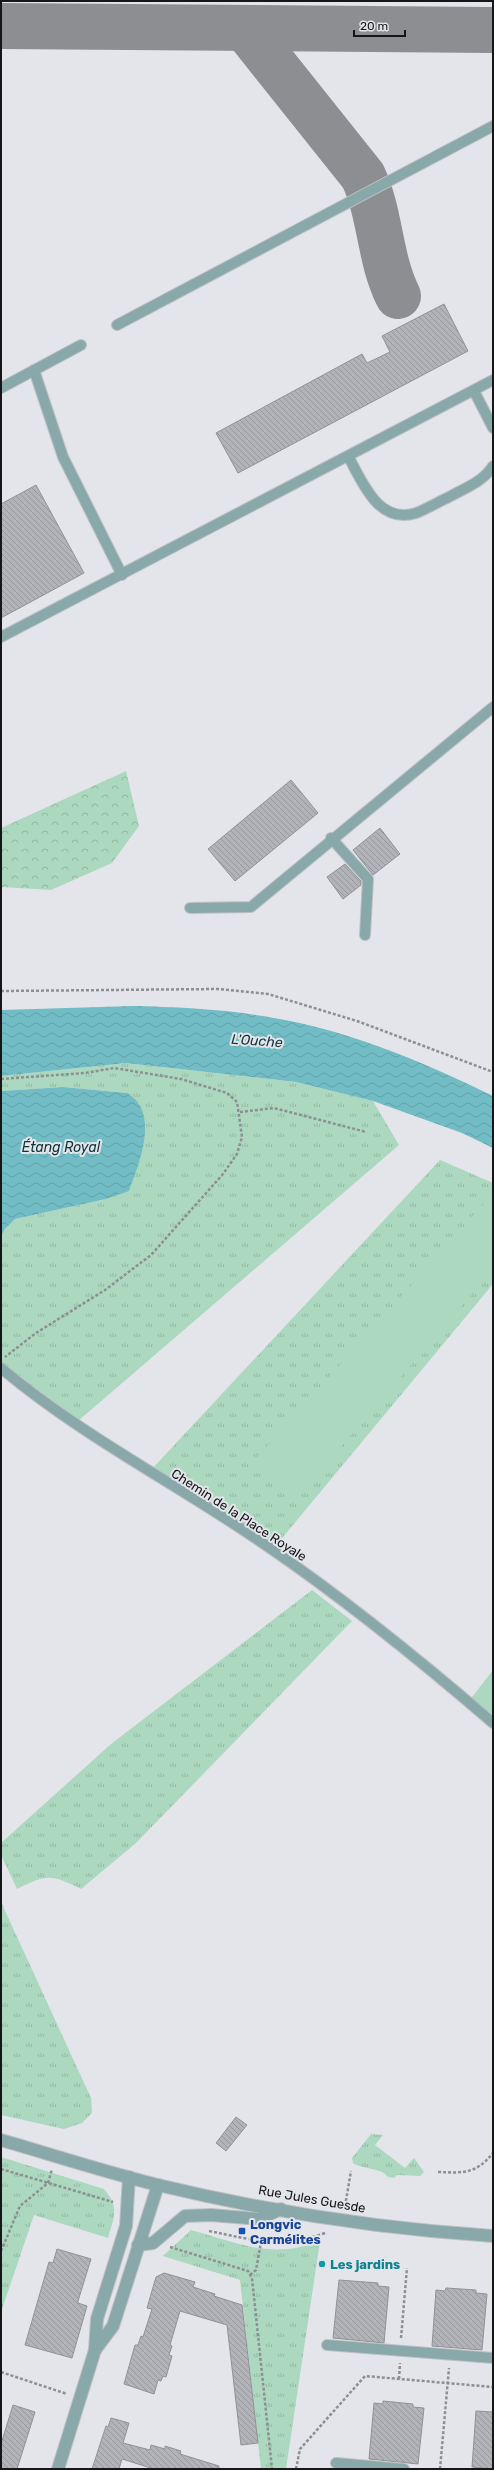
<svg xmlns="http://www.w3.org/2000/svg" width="494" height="2470" viewBox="0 0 494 2470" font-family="Rubik,sans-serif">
<defs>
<pattern id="grass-tufts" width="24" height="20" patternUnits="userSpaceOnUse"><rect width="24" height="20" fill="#acd8bf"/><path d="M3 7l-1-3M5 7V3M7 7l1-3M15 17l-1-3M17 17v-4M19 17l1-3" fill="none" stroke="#93b9a3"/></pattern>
<pattern id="forest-crowns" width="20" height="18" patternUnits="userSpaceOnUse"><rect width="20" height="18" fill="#acd8bf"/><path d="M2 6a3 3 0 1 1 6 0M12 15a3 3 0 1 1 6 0" fill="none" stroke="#93b9a3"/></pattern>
<pattern id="water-waves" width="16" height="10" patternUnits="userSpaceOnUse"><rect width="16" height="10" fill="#72bcc5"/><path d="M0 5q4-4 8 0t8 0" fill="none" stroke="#62a1a8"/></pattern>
<pattern id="building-back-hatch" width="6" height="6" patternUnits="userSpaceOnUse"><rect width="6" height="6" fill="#b2b3b8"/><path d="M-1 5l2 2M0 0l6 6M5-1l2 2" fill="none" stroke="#98999d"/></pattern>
</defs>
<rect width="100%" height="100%" fill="#e3e5ea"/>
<g fill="url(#grass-tufts)">
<path d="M 126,1063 L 296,1082 L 373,1101 L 399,1145 L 78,1421 L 1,1364 L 1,1236 L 5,1229 L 15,1219 L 106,1199 L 127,1093 L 63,1087 L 1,1091 L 1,1076 Z"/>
<path d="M 440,1160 L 493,1183 L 493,1284 L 273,1549 L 151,1470 Z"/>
<path d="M 312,1590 L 352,1621 L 136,1843 L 81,1889 C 51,1874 47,1874 17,1889 L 1,1855 L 1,1843 L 111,1744 Z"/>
<path d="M 1,1902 L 91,2098 L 92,2113 L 82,2123 L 64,2129 L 1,2115 Z"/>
<path d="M 371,2134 L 383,2135 L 375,2145 L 405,2168 L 414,2158 L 424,2172 L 420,2176 L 397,2175 L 394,2178 L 388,2177 C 380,2167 364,2170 353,2163 L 352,2158 Z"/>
<path d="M 1,2157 L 104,2189 C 120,2208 114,2216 108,2238 L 34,2215 L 1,2312 Z"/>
<path d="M 191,2230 C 238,2243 272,2260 320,2241 L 286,2469 L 261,2469 L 240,2280 L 163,2256 Z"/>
</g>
<path fill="url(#forest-crowns)" d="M 126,771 L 139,826 L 112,863 L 51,890 L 1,887 L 1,828 Z"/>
<g fill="#acd8bf">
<path d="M 490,1197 L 493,1200 L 493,1269 L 297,1498 L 254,1461 Z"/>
<path d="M 493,1670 L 493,1723 L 469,1701 Z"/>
</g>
<g fill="url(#water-waves)">
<path d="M 133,1006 C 184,1007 235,1010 285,1020 C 358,1034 427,1064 493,1096 L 493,1148 L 462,1133 L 373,1101 L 296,1082 L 126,1063 L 1,1076 L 1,1010 Z"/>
<path d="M 63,1087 L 127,1093 C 160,1112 140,1162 129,1191 L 106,1199 L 15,1219 L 5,1229 L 1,1236 L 1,1091 Z"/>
</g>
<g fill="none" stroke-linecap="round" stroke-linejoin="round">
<g stroke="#8c8e91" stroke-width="46">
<path d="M 1,26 L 493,30"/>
<path d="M 245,28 L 363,176 C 381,214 379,258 398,296"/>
</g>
</g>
<g fill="url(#building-back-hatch)" stroke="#919296">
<path d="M 444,304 L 468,351 L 238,473 L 216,433 L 362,354 L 367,363 L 390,352 L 382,336 Z"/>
<path d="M 36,485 L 84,573 L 1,618 L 1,504 Z"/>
<path d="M 291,780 L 318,813 L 235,881 L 208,849 Z"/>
<path d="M 380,828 L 400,854 L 373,875 L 353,850 Z"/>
<path d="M 345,864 L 361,881 L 361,885 L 343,899 L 327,877 Z"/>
<path d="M 236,2117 L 247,2125 L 226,2151 L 216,2143 Z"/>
<path d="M 57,2249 L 91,2259 L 78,2301 L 78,2303 L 87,2306 L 72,2358 L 25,2345 L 49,2262 L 53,2263 Z"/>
<path d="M 164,2273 L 195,2282 L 193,2287 L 215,2294 L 214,2296 L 242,2305 L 258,2443 L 241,2445 L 227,2325 L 180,2311 L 170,2345 L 172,2346 L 169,2355 L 172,2356 L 166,2377 L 163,2376 L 161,2381 L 158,2380 L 154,2394 L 124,2384 L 135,2345 L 138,2345 L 141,2336 L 143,2337 L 152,2309 L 147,2308 L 156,2277 Z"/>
<path d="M 339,2280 L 378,2283 L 378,2286 L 389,2287 L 384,2343 L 333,2338 Z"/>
<path d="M 446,2288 L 476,2290 L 476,2293 L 487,2294 L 482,2350 L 432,2346 L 436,2290 L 445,2291 Z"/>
<path d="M 383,2401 L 413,2404 L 413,2407 L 424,2408 L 418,2464 L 369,2459 L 374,2403 L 383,2404 Z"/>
<path d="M 13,2405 L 35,2412 L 17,2469 L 1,2469 L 1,2444 Z"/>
<path d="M 476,2411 L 493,2412 L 493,2469 L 472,2467 Z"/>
<path d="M 111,2418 L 129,2423 L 123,2443 L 150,2450 L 151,2445 L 165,2449 L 165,2446 L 181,2451 L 180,2454 L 219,2466 L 219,2469 L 154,2469 L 122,2459 L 119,2469 L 92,2469 L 106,2426 L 108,2427 Z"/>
</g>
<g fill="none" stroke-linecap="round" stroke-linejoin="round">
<g stroke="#bec0c4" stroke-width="12">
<g id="service">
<path d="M 117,325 L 493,126"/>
<path d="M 34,370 L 63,457 L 122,575"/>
<path d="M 1,388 L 81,345"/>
<path d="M 474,391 L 493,428"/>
<path d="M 348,456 C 362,481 378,525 416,513 C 427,509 438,502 449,497 C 465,488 483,482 493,466"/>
<path d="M 1,637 L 493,380"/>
<path d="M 331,838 L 368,879 L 365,935"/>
<path d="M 190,908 L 251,907 L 493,707"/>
<path d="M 1,1368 C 83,1437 179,1485 267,1546 C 346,1600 421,1661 493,1723"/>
<path d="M 327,2345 L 493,2358"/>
<path d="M 336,2463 L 404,2469"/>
</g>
</g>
<g stroke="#bec0c4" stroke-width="14">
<g id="minor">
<path d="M 138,2245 L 153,2243 L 185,2216 L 211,2215 L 259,2219 L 281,2209"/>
<path d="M 95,2350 L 113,2326 L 158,2185"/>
<path d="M 58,2469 L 95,2350 L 97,2319 L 126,2226 L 129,2177"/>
</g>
</g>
<g stroke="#bec0c4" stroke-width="14">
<path id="tertiary" d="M 1,2140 C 53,2155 105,2172 158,2185 C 266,2211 382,2229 493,2236"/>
</g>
<g stroke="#8e8f93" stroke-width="2.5" stroke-dasharray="3 2" stroke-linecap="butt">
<path d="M 1,991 L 219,989 L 268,994 L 357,1021 L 493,1072"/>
<path d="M 1,1079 L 85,1073 L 114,1068 L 181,1079 L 227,1093 L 237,1102 L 242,1137 L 237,1154 L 223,1174 L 151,1255 L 105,1290 L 36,1333 L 5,1357"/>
<path d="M 240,1112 L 274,1108 L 366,1132"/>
<path d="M 1,2169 L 113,2202"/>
<path d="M 438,2172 C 464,2173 476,2174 493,2153"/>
<path d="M 345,2206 L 351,2171"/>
<path d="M 209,2231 C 254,2240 280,2249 325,2233"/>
<path d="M 170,2247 L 248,2271 L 252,2278 L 272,2469"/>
<path d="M 1,2251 L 20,2206 L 48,2183 L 52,2169"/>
<path d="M 250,2275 L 256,2270 L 261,2242"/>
<path d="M 401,2338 L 407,2268"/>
<path d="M 1,2372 L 67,2394"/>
<path d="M 399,2379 L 400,2363"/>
<path d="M 296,2469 L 300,2449 L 365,2376 L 493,2387"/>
<path d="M 440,2469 L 449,2368"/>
</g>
<use href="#service" stroke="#89a8a9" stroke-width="10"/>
<use href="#minor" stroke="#89a8a9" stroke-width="12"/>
<use href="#tertiary" stroke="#89a8a9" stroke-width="12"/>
</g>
<rect fill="#1a4fb4" stroke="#e3e5ea" stroke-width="1.5" x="238" y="2227" width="8" height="8" rx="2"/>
<circle fill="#0f9aa8" stroke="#e3e5ea" stroke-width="1.5" cx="322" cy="2264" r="4"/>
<g text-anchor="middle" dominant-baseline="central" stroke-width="4" stroke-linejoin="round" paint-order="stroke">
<g font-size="13" fill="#161618" stroke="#e3e5ea">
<text transform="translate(239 1515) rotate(33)">Chemin de la Place Royale</text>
<text transform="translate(312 2199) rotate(10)">Rue Jules Guesde</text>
</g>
<g font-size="13" font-weight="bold" fill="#164399" stroke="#e3e5ea" text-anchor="start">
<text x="250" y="2224">Longvic<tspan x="250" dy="15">Carmélites</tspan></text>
</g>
<g font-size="13" font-weight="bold" fill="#0d838f" stroke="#e3e5ea" text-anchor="start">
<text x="330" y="2264">Les jardins</text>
</g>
<g font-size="14" font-style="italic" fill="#0e3438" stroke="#e3e5ea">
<text transform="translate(257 1041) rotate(4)">L'Ouche</text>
<text x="61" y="1147">Étang Royal</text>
</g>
</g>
<rect width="494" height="2470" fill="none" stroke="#161618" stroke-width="4"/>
<path d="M354 30v6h51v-6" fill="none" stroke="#161618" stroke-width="2"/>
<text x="360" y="30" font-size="12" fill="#161618" stroke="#e3e5ea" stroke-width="3" paint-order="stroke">20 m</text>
</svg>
